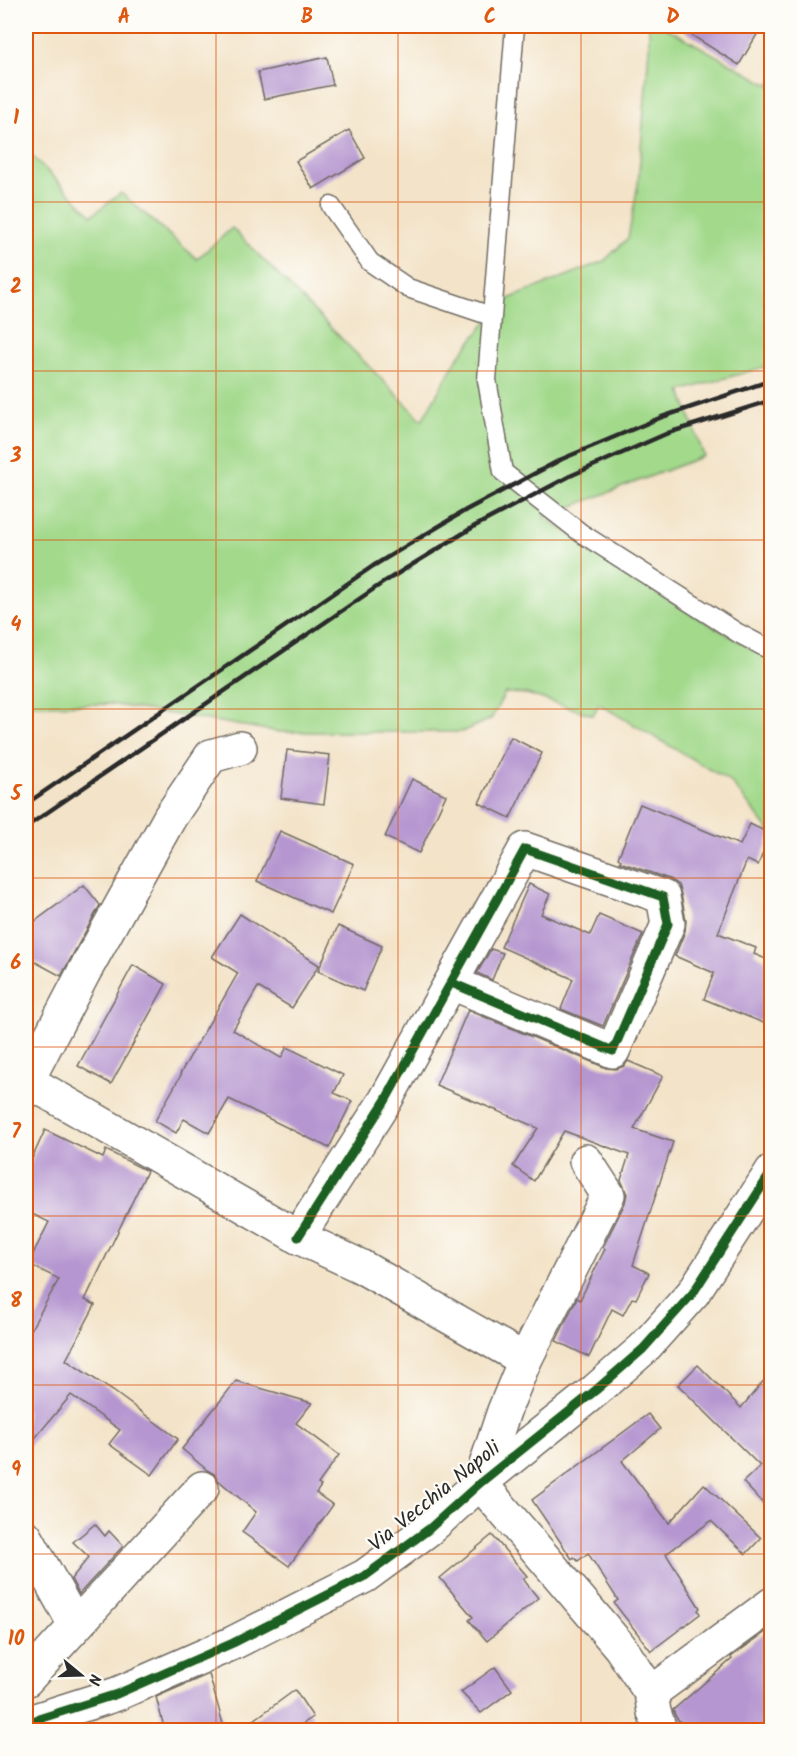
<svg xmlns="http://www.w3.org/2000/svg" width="797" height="1756" viewBox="0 0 797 1756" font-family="Kalam,sans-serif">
<rect width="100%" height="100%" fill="#fdfcf7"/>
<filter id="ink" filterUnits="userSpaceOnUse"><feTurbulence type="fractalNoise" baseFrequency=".0167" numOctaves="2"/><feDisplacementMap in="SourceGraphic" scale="12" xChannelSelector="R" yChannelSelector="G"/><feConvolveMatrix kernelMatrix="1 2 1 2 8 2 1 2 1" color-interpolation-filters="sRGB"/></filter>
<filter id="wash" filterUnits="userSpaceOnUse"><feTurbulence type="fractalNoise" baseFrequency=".008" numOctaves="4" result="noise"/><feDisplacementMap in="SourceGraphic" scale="24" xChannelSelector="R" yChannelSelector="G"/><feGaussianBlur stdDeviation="1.35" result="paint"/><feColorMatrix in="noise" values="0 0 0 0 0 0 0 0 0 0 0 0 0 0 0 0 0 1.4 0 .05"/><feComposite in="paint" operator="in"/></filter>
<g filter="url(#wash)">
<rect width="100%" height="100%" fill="#f3e3c8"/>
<path fill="#a2d98b" stroke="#66825b" stroke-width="1.5" d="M 649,26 L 663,26 L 769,85 L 771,81 L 771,365 L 681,391 L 704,456 L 544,517 L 663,597 L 771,660 L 771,833 L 731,782 L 599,704 L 593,715 L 527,694 L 505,693 L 491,719 L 462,732 L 280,732 L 110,704 L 31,705 L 26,708 L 26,150 L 92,215 L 121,193 L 197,259 L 232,228 L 422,420 L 457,359 L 503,301 L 604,261 L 628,238 L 638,185 L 649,49 Z"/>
<g id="blocks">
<g fill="#b596d0">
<path d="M 677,26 L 762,26 L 739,65 Z"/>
<path d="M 327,57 L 333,85 L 264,99 L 258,72 Z"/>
<path d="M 349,130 L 365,158 L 313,189 L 296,161 Z"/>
<path d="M 511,737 L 542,753 L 510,818 L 479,803 Z"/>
<path d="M 287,750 L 330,755 L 324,804 L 281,798 Z"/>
<path d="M 412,779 L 446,795 L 419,853 L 385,837 Z"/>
<path d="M 640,804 L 740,845 L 750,824 L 771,834 L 758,865 L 747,860 L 718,933 L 756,948 L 754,954 L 771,961 L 771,1026 L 704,999 L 714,973 L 675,956 L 685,931 L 686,921 L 681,894 L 678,885 L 669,879 L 620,862 L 621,860 L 618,858 Z"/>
<path d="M 280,831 L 354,864 L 331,914 L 257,881 Z"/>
<path d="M 529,884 L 550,894 L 541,914 L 590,935 L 599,915 L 643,934 L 603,1026 L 561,1009 L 573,979 L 501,947 Z"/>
<path d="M 84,885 L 100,905 L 61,976 L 26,957 L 26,928 Z"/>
<path d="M 240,914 L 319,965 L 292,1008 L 258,987 L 233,1030 L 281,1058 L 287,1047 L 343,1075 L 334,1093 L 352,1101 L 329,1148 L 229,1099 L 209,1133 L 184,1119 L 176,1133 L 155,1121 L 181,1075 L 180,1074 L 238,973 L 212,957 Z"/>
<path d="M 338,926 L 382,946 L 363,991 L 318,971 Z"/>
<path d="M 491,949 L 503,953 L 492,980 L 477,973 Z"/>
<path d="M 133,965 L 166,984 L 111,1084 L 78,1066 Z"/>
<path d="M 468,1010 L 606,1068 L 616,1069 L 624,1066 L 628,1061 L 663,1076 L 634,1129 L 673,1142 L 633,1265 L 649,1273 L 636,1299 L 632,1298 L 623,1315 L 612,1309 L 589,1357 L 556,1341 L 577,1298 L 580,1300 L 605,1249 L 603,1247 L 625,1203 L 627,1193 L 621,1180 L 629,1155 L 564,1131 L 534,1181 L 513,1166 L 538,1128 L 436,1085 Z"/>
<path d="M 45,1130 L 103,1158 L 106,1150 L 147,1171 L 85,1300 L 95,1305 L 66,1360 L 113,1391 L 178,1439 L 152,1475 L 109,1444 L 120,1430 L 71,1395 L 26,1449 L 26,1338 L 59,1279 L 28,1264 L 49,1222 L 26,1211 L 26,1172 Z"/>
<path d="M 698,1365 L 741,1408 L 771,1372 L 771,1512 L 743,1482 L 760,1466 L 678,1385 Z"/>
<path d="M 236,1381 L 312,1403 L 296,1423 L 339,1455 L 318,1484 L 321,1486 L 316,1493 L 333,1505 L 289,1566 L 242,1532 L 256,1512 L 218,1480 L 214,1474 L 207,1470 L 182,1449 Z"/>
<path d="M 648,1414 L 660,1429 L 622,1461 L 669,1523 L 704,1484 L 761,1538 L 746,1554 L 711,1521 L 666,1554 L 700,1608 L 698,1610 L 700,1614 L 651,1651 L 614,1603 L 618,1600 L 588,1553 L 578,1561 L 574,1557 L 572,1559 L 532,1500 Z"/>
<path d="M 95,1524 L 105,1536 L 109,1531 L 123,1546 L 79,1594 L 71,1579 L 89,1557 L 73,1542 Z"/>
<path d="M 492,1535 L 527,1576 L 523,1579 L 538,1598 L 487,1641 L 469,1620 L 473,1617 L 440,1578 Z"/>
<path d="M 771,1628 L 771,1731 L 687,1731 L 676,1717 L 673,1710 L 732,1659 L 731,1657 Z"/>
<path d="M 495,1667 L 512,1690 L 481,1713 L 461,1692 Z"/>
<path d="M 209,1674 L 225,1731 L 165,1731 L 156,1697 Z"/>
<path d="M 295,1690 L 313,1717 L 292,1731 L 239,1731 Z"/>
</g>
</g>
</g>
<g filter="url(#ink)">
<use href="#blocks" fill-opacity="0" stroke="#716b62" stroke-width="1.5"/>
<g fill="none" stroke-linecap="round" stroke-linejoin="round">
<g stroke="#716b62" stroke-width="21">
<g id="service">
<path d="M 515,26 L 487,380 L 503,472 L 581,533 L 738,633 L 772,651"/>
<path d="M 331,206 L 370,262 L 408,288 L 491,316"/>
</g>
</g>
<g stroke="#716b62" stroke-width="36">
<g id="minor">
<path d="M 26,1080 L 298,1237 L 360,1266 L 525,1360"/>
<path d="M 27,1081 L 83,974 L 170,817 L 211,756 L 240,748"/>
<path d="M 298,1237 L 385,1101 L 525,849 L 663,897 L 668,924 L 613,1051 L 452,983"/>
<path d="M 480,1483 L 504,1411 L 525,1360 L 608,1195 L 586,1161"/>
<path d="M 480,1483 L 620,1647 L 651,1693 L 654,1712 L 660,1730"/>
<path d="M 26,1537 L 75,1625"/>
<path d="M 26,1680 L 202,1488"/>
<path d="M 651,1693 L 772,1604"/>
<path d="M 26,1723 L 117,1694 L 233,1643 L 365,1576 L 429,1529 L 480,1483 L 596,1390 L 643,1349 L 693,1293 L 772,1171"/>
</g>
</g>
<use href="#service" stroke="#fff" stroke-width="18"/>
<use href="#minor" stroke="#fff" stroke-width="33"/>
<g stroke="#2b2b2b" stroke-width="4.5">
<path d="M 26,804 L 373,566 L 466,510 L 562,459 L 662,417 L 772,380"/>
<path d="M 26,827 L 384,582 L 475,526 L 570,476 L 668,433 L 772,400"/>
</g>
<g stroke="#fdfcf7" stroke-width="13">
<g id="cycleway">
<path d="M 298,1237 L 385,1101 L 525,849 L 663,897 L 668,924 L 613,1051 L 452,983"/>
<path d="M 26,1723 L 117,1694 L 233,1643 L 365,1576 L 429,1529 L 480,1483 L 596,1390 L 643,1349 L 693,1293 L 772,1171"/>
</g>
</g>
<use href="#cycleway" stroke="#1b5e20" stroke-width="9"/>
</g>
</g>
<path fill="none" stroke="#df570e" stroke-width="1.5" stroke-opacity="0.55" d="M 216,26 L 216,1730M 398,26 L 398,1730M 581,26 L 581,1730M 26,202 L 772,202M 26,371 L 772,371M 26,540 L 772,540M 26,709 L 772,709M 26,878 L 772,878M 26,1047 L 772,1047M 26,1216 L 772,1216M 26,1385 L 772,1385M 26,1554 L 772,1554"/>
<g text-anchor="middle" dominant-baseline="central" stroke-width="4.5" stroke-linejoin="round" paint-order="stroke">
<g font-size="21" fill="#2b2b2b" stroke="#fdfcf7">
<text transform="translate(435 1497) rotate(-39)">Via Vecchia Napoli</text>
</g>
</g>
<rect width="797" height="1756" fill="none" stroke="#fdfcf7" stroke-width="66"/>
<g transform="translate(81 1675) rotate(109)" stroke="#fdfcf7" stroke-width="4.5" paint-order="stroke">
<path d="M0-4.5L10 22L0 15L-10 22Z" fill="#2b2b2b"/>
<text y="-9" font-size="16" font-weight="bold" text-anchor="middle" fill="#2b2b2b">N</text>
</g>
<rect x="33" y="33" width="731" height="1690" fill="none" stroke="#df570e" stroke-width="2"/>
<g font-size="20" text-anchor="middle" font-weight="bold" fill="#df570e">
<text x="124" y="23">A</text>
<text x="307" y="23">B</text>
<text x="490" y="23">C</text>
<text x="673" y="23">D</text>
<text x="16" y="124">1</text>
<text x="16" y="293">2</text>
<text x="16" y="462">3</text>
<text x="16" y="631">4</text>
<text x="16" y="800">5</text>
<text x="16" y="969">6</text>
<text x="16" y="1138">7</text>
<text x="16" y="1307">8</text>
<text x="16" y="1476">9</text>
<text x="16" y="1645">10</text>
</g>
</svg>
